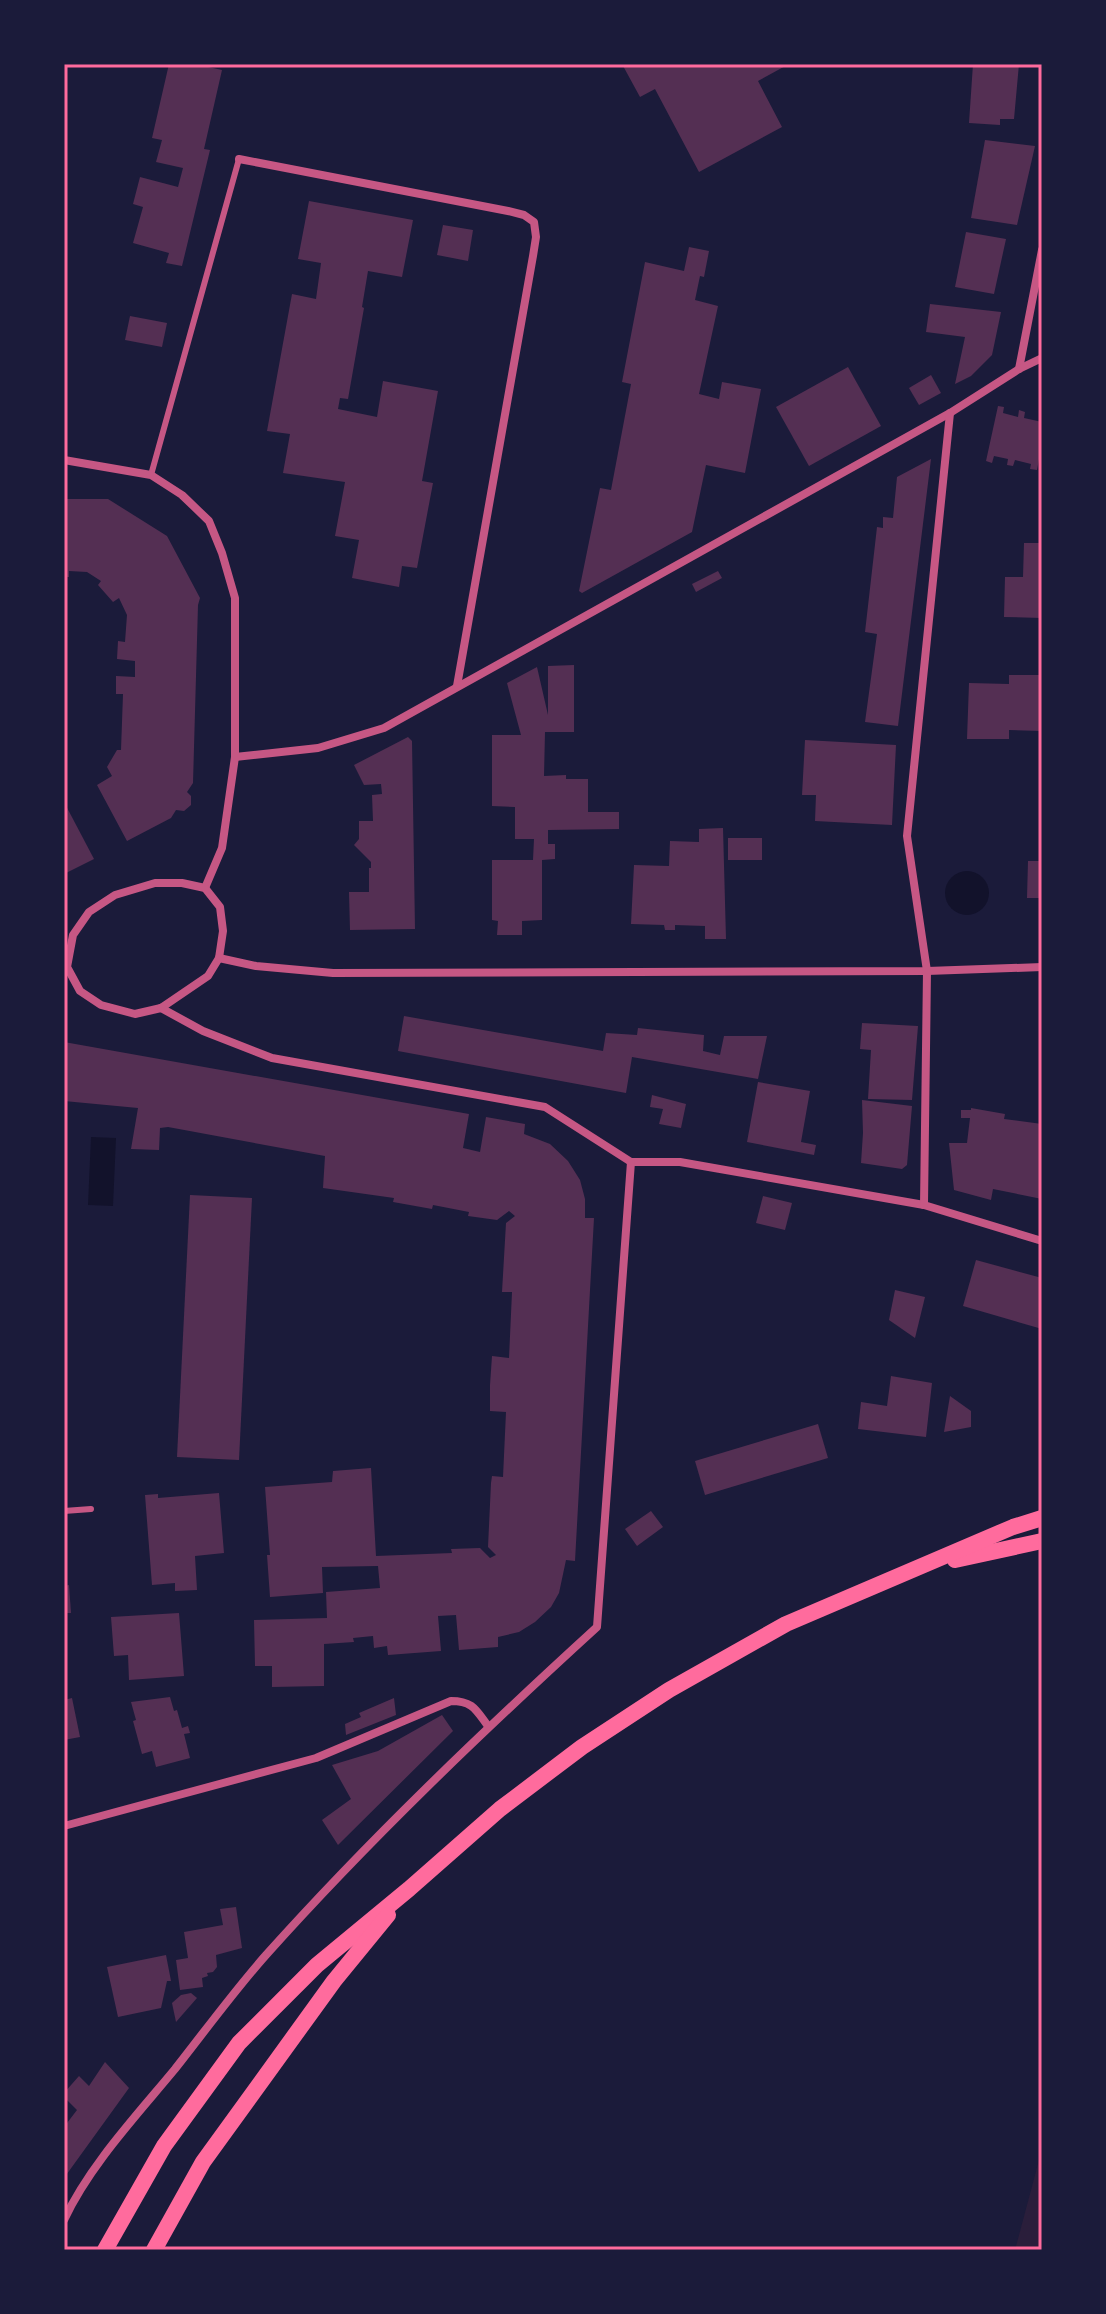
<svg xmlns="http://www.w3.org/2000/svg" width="1106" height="2314" viewBox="0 0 1106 2314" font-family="'IBM Plex Sans',sans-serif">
<rect width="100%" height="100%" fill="#1b1b3a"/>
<path fill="#2a1e3b" d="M 1042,2149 L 1042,2250 L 1015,2250 Z"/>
<g fill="#12122b">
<circle cx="967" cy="893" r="22"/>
<path d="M 91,1137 L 116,1138 L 113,1206 L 88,1205 Z"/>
</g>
<g fill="#542f53">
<path d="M 169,64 L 195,64 L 222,70 L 204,149 L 210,150 L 182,266 L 166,263 L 169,253 L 133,243 L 143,207 L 133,204 L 140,177 L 178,187 L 183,168 L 156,162 L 162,140 L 152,138 Z"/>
<path d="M 622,64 L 789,64 L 758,81 L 782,127 L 699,172 L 655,89 L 640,97 Z"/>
<path d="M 973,64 L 1019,64 L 1014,119 L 1000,119 L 1000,125 L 969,123 Z"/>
<path d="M 985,140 L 1035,146 L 1017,225 L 971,218 Z"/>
<path d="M 309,201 L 413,220 L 402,277 L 368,271 L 362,307 L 364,308 L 348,399 L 340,398 L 338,409 L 377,417 L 383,381 L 438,391 L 422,481 L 433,483 L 417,568 L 402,566 L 399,587 L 352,578 L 359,540 L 335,536 L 345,482 L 283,473 L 290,434 L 267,431 L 292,294 L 316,299 L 321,263 L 298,259 Z"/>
<path d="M 443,225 L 473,230 L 468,261 L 437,255 Z"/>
<path d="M 966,232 L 1006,239 L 994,294 L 955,287 Z"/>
<path d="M 689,247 L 709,251 L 704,277 L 700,276 L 695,300 L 718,306 L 699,394 L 719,399 L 722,382 L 761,389 L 745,473 L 706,465 L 692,532 L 582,593 L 579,591 L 600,488 L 611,490 L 631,384 L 622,382 L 645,262 L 684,271 Z"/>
<path d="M 930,304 L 1001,312 L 992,355 L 971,376 L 955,384 L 965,337 L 926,332 Z"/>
<path d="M 130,316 L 167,323 L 162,347 L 125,340 Z"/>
<path d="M 848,367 L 881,426 L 809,466 L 776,407 Z"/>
<path d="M 931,375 L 941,393 L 919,405 L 909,388 Z"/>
<path d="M 998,406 L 1004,407 L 1003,413 L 1018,417 L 1019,410 L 1025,412 L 1024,418 L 1042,422 L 1042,443 L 1037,470 L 1030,469 L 1031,464 L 1015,460 L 1013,466 L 1007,465 L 1008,459 L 994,456 L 992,463 L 986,461 Z"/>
<path d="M 931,459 L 898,726 L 865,722 L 877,634 L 865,632 L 877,527 L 883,528 L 883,517 L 893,518 L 897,477 Z"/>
<path d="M 64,499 L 108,499 L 167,536 L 200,598 L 198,605 L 193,783 L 187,792 L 191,796 L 191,805 L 184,811 L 176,810 L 171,818 L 127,841 L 97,785 L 112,776 L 107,767 L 117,750 L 121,750 L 123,694 L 116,694 L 116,676 L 135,677 L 135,661 L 117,659 L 118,641 L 125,642 L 127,615 L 119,598 L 113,602 L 98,585 L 101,581 L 87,572 L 69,571 L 69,577 L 64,577 Z"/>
<path d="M 1024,543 L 1042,543 L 1042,618 L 1004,617 L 1005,577 L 1023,577 Z"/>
<path d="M 718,571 L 722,578 L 696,592 L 692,584 Z"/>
<path d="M 574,665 L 574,732 L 545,732 L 544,776 L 566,775 L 566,779 L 588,779 L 588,812 L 619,812 L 619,829 L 548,830 L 548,844 L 555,844 L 555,859 L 542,860 L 542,920 L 522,921 L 522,935 L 497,935 L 498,921 L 492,920 L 492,860 L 533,860 L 534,839 L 515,839 L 515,807 L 492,806 L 492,735 L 521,735 L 507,683 L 537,667 L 548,715 L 548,666 Z"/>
<path d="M 1009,675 L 1042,675 L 1042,731 L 1009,730 L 1009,739 L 967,739 L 969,683 L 1009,684 Z"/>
<path d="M 408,737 L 412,741 L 415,929 L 350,930 L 349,892 L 369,892 L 369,868 L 371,868 L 371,862 L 354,845 L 359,839 L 359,821 L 373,821 L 372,795 L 382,794 L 381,784 L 364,785 L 354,765 Z"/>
<path d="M 805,740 L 896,745 L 892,825 L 815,821 L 816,795 L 802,795 Z"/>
<path d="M 64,802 L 94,859 L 64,874 Z"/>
<path d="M 723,828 L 726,939 L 705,939 L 705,926 L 675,925 L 675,930 L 665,930 L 664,925 L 631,924 L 634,865 L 669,866 L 670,841 L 699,842 L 699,829 Z"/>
<rect x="728" y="838" width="34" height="22"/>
<path d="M 1028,861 L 1042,861 L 1042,898 L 1027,898 Z"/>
<path d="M 404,1016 L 603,1051 L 606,1033 L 637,1035 L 638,1028 L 704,1035 L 703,1051 L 720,1055 L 724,1036 L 767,1036 L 758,1079 L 632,1057 L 626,1093 L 398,1051 Z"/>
<path d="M 862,1023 L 918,1026 L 912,1100 L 868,1099 L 871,1050 L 860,1049 Z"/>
<path d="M 64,1042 L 469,1114 L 463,1148 L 480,1152 L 486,1117 L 525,1124 L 524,1134 L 550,1144 L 568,1161 L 580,1180 L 585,1199 L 585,1218 L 594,1218 L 575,1561 L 566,1560 L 559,1593 L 551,1607 L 535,1622 L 519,1632 L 498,1637 L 498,1647 L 459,1650 L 456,1615 L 438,1616 L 441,1651 L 388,1655 L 387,1646 L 374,1648 L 373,1636 L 353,1638 L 354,1642 L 324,1644 L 324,1686 L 272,1687 L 272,1666 L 255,1666 L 254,1620 L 327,1618 L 326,1592 L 380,1588 L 378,1566 L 322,1567 L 323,1593 L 270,1597 L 267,1555 L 270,1555 L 265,1487 L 332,1482 L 333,1471 L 371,1468 L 376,1556 L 452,1553 L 451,1549 L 480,1548 L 490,1558 L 496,1555 L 488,1547 L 491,1483 L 492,1476 L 503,1477 L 506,1412 L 490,1411 L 490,1385 L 492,1356 L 509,1358 L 512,1292 L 502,1292 L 506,1223 L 515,1216 L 509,1211 L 497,1220 L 468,1216 L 469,1212 L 433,1205 L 432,1209 L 393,1202 L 394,1198 L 323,1188 L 325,1156 L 168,1127 L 160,1128 L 159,1150 L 131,1149 L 138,1108 L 64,1101 Z"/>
<path d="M 758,1082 L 810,1091 L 801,1142 L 816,1145 L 814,1155 L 747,1142 Z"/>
<path d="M 652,1095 L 686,1104 L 681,1128 L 659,1124 L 663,1109 L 650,1107 Z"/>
<path d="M 862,1100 L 912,1106 L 907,1165 L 902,1169 L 861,1163 L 863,1133 Z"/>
<path d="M 971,1108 L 1005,1114 L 1004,1119 L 1042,1124 L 1042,1199 L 993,1189 L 991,1200 L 954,1190 L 949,1143 L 967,1143 L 970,1118 L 961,1118 L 961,1110 L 971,1110 Z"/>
<path d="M 190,1195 L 252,1198 L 239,1460 L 177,1457 Z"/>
<path d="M 763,1196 L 792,1203 L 785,1230 L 756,1223 Z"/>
<path d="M 976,1260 L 1042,1278 L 1042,1329 L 963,1306 Z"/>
<path d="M 895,1290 L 925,1297 L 915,1338 L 889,1320 Z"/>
<path d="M 891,1376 L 932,1383 L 926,1437 L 858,1429 L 861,1402 L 887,1406 Z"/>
<path d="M 950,1396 L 971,1411 L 971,1427 L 944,1432 Z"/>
<path d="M 818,1424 L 828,1458 L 705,1495 L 695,1461 Z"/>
<path d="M 219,1493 L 224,1553 L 195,1556 L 197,1590 L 175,1591 L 175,1583 L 152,1585 L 145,1495 L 158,1494 L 158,1498 Z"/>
<path d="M 651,1511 L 663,1527 L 637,1546 L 625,1529 Z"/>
<path d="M 69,1585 L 71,1613 L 64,1613 L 64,1586 Z"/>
<path d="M 179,1613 L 184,1676 L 129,1680 L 128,1655 L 114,1656 L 111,1617 Z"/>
<path d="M 170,1697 L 174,1711 L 177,1710 L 182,1728 L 188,1726 L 190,1733 L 184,1734 L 190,1758 L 156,1767 L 152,1751 L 142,1754 L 133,1721 L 136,1720 L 131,1702 Z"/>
<path d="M 72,1698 L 80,1737 L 64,1740 L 64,1700 Z"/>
<path d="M 394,1698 L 396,1715 L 346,1735 L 345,1724 L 361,1717 L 359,1713 Z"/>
<path d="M 442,1715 L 453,1731 L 338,1845 L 322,1820 L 351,1799 L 332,1765 L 378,1751 Z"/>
<path d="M 236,1907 L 242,1948 L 216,1955 L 217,1967 L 213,1972 L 207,1973 L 208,1976 L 202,1978 L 203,1987 L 180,1990 L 176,1960 L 188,1958 L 184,1932 L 223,1925 L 220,1909 Z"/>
<path d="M 166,1955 L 171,1981 L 167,1981 L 161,2008 L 118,2017 L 107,1967 Z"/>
<path d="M 191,1993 L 197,1998 L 176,2022 L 172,2003 L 181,1995 Z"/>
<path d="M 105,2062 L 129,2088 L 64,2178 L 64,2127 L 77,2110 L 64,2097 L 64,2093 L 79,2076 L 89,2086 Z"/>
</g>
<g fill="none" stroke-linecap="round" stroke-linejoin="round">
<g stroke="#c65784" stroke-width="6">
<path d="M 151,475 L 239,159"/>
<path d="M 64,1511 L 91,1509"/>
</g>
<g stroke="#c65784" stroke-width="8">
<path d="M 239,159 L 508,211 L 524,215 L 534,222 L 536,237 L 533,256 L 457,686"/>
<path d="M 1019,369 L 1042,250"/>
<path d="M 64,460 L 151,475 L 182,495 L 209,521 L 222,553 L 235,598 L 235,757 L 222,848 L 205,888"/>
<path d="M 235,757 L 318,748 L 384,728 L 950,413 L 1019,369 L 1042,358"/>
<path d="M 155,883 L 182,883 L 205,888 L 220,907 L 223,931 L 219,958 L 208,976 L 161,1008 L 135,1014 L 101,1005 L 80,991 L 67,967 L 73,935 L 89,912 L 115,895 Z"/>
<path d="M 219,958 L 256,966 L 333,973 L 927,971 L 1042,967"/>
<path d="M 161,1008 L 203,1031 L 272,1058 L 545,1107 L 631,1162 L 680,1162 L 924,1205 L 1042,1241"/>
<path d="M 924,1205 L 927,971 L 907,836 L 950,413"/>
<path d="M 64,1826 L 316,1758 L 451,1701 C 473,1701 476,1710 488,1726"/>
<path d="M 64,2220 C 89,2166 137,2115 175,2069 C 205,2031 234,1991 266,1955 C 370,1839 482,1732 597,1627 L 631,1162"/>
</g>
<g stroke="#ff6b9d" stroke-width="16">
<path d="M 955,1560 L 1042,1541"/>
<path d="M 105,2250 L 164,2146 L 239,2043 L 317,1965 L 409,1889 L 500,1809 L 582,1747 L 669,1690 L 786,1624 L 1013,1527 L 1042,1518"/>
<path d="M 154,2250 L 203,2162 L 334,1981 L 388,1915"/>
</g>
</g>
<rect width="1106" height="2314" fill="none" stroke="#1b1b3a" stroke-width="132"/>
<rect x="66" y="66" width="974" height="2182" fill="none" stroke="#ff6b9d" stroke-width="3"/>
</svg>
